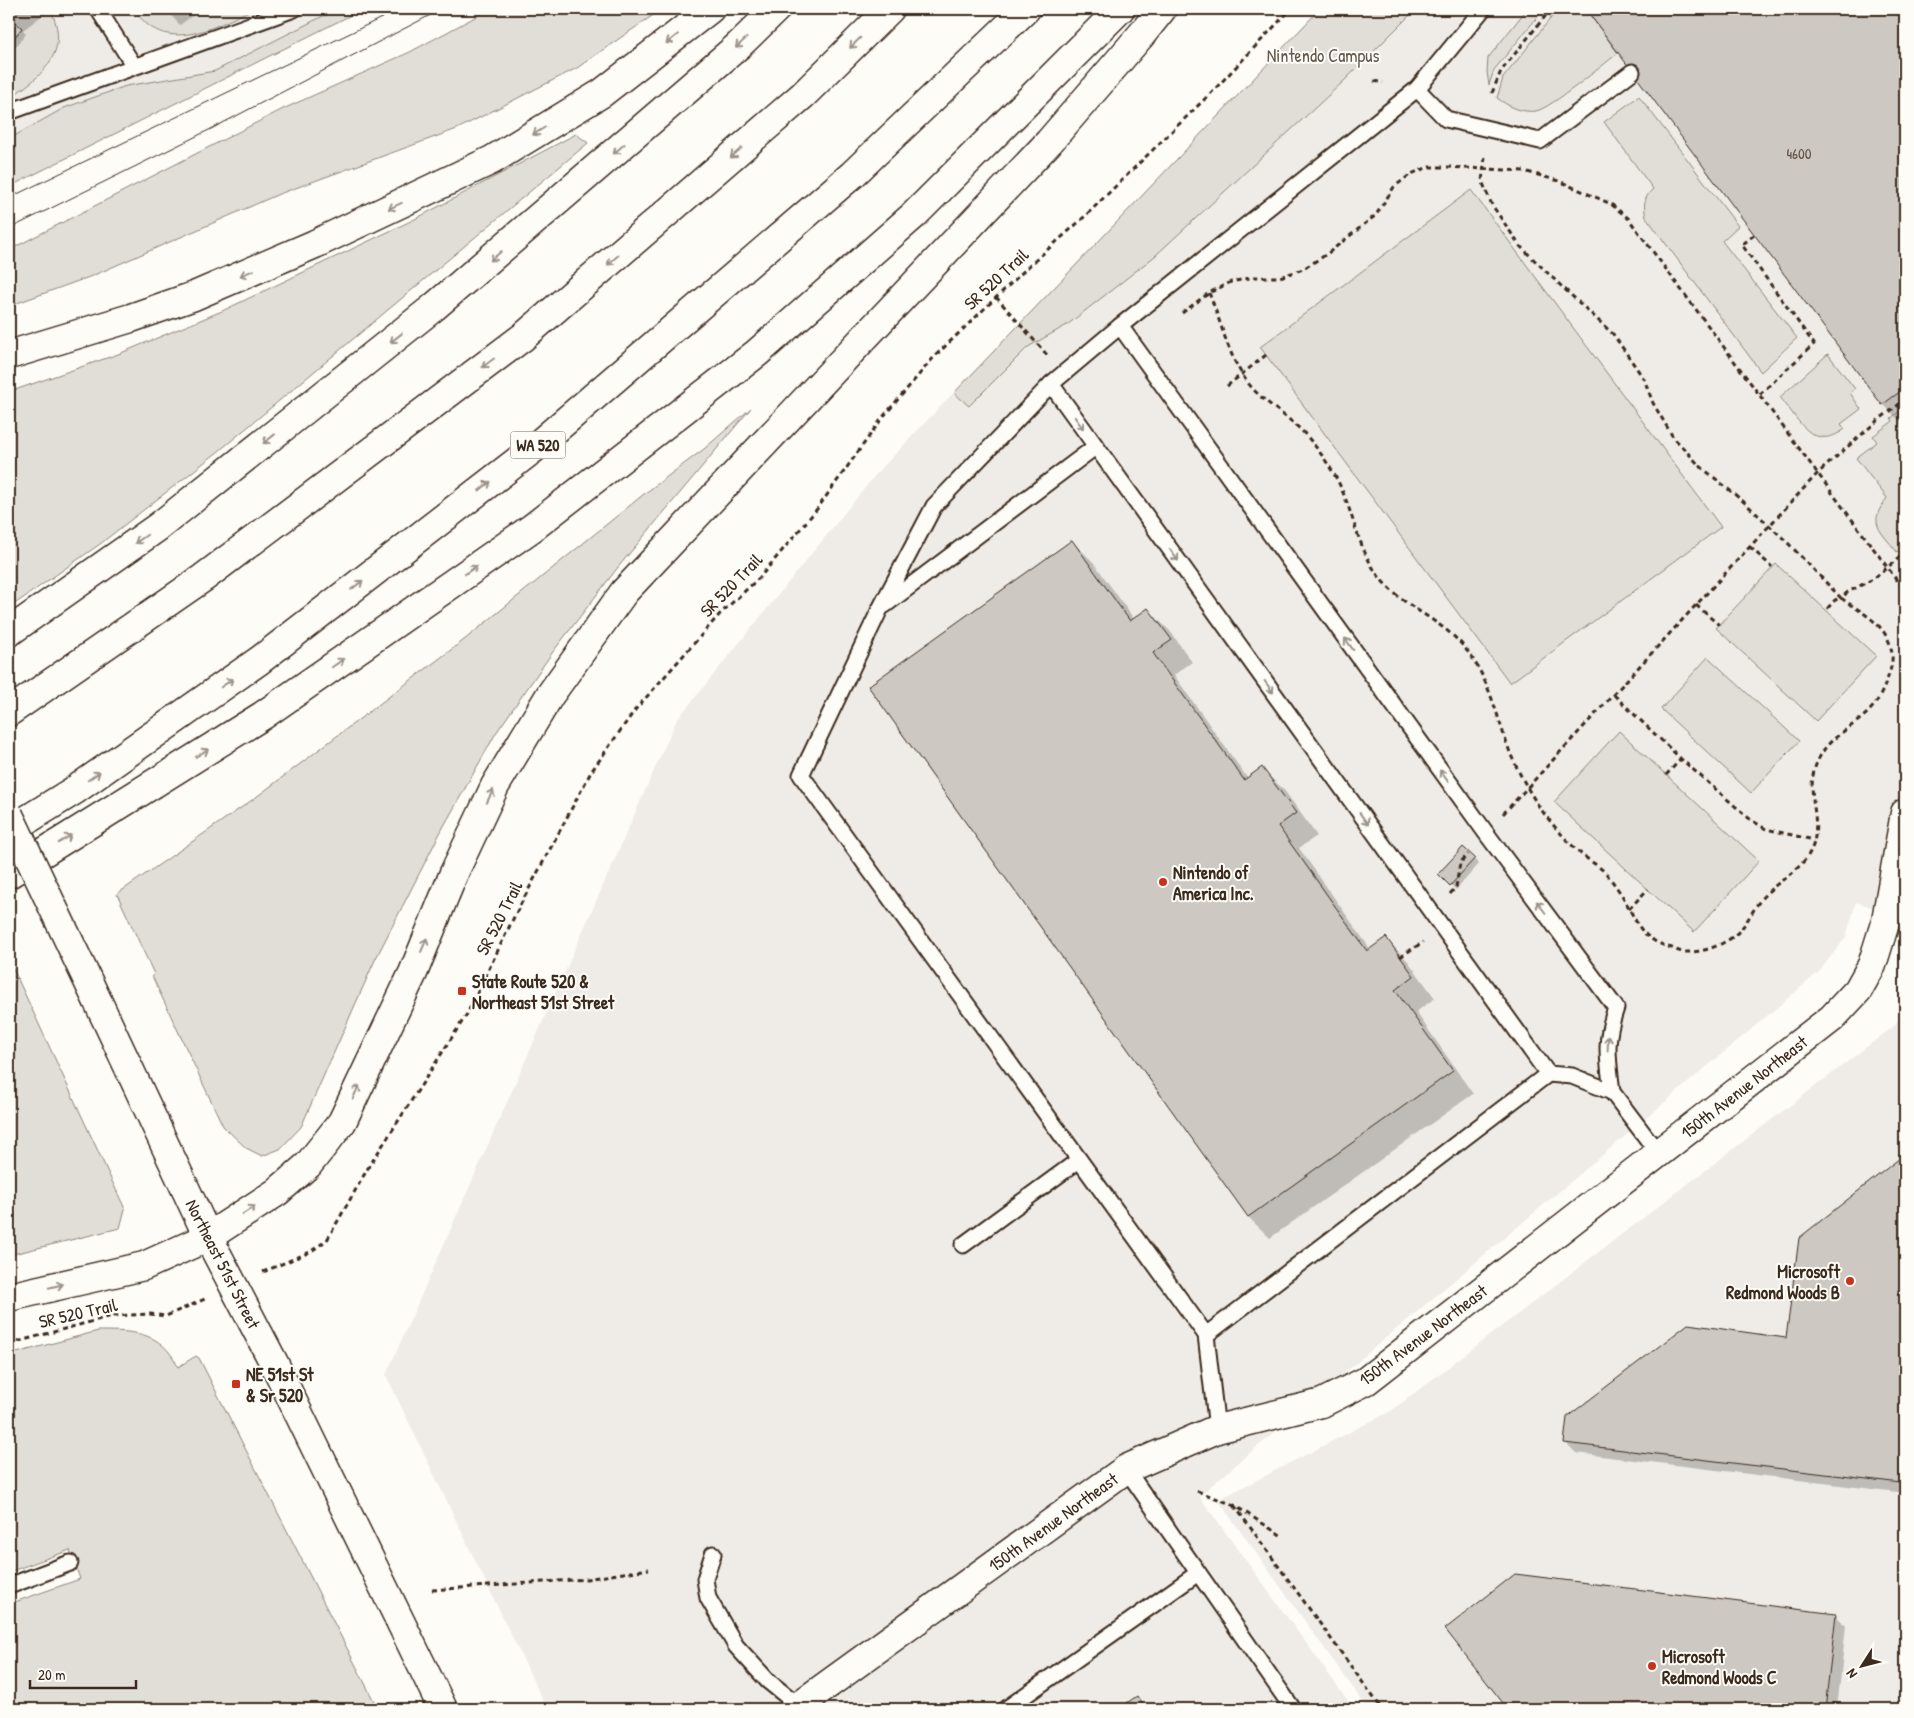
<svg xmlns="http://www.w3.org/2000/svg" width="1914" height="1718" viewBox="0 0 1914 1718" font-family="'Patrick Hand',sans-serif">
<rect width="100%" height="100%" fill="#fdfcf7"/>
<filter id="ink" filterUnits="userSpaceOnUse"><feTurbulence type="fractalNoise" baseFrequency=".02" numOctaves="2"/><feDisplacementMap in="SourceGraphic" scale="10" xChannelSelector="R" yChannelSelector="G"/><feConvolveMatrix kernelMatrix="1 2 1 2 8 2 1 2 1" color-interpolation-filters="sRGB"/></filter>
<g filter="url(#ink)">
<g fill="#efece7">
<path d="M 9,9 L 353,9 L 9,182 Z"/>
<path d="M 1320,9 L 1905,9 L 1905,918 L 1856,902 L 1846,937 L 1819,972 L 1199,1496 L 1354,1709 L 547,1709 L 386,1375 L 676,721 L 877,473 Z"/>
<path d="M 1905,1010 L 1905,1709 L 1368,1709 L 1218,1500 L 1391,1411 L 1894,1026 Z"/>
</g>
<g fill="#e1ded7" stroke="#8e847a">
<path d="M 9,9 L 50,9 C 72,51 42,77 9,98 L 9,44 L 22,28 L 9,17 Z"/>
<path d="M 134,9 L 253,9 C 215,27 164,57 134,9 Z"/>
<path d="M 348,9 L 363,9 L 9,187 L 9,139 L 64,108 L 126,86 L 215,71 L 323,16 Z"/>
<path d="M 490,9 L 662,9 L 577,68 L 457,129 L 279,194 L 92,276 L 9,306 L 9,250 L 283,109 L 410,52 Z"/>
<path d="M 1320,9 L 1416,9 L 1344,81 L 1155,256 L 1067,325 L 1028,347 L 969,406 L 954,393 Z"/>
<path d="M 1527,9 L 1544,9 L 1494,70 L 1489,85 L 1487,72 L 1488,58 Z"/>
<path d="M 1558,9 L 1591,9 L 1587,11 L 1618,53 C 1603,65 1551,108 1536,111 C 1521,113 1508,106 1497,98 L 1503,78 Z"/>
<path d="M 1639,96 L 1738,226 L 1722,241 L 1797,338 L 1761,372 L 1646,217 C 1643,205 1644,197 1653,189 L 1604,122 Z"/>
<path d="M 576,134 L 588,143 L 219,451 L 100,544 L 9,608 L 9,392 L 121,353 L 222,311 L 415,219 Z"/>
<path d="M 1471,190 L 1721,527 L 1510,683 L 1260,347 Z"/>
<path d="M 1828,354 L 1855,389 L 1850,393 L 1861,409 L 1841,424 L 1845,429 C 1813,453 1799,420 1780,397 Z"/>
<path d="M 1905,407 L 1905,546 L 1897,552 C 1880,530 1867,524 1887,498 L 1856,458 L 1877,442 L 1873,436 L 1893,421 L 1891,418 Z"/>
<path d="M 751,408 L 619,566 L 552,653 L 496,733 L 440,833 L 375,960 L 301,1127 L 280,1149 L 262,1156 L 246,1148 L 223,1126 L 152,976 L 154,974 L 117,894 L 255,798 L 464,640 L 644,494 L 704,449 Z"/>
<path d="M 1776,564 L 1876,656 L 1816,721 L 1716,628 Z"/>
<path d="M 1708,657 L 1799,741 L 1751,793 L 1661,709 Z"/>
<path d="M 1619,731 L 1759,861 L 1694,932 L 1554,802 Z"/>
<path d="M 9,960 L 125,1209 L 120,1228 L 9,1255 Z"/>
<path d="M 98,1331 C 133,1331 162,1331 178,1367 L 196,1356 L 199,1358 L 378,1709 L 9,1709 L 9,1604 L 80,1579 L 70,1550 L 9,1572 L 9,1355 Z"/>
</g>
<g fill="#0003">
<path d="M 9,9 L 51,9 L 23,30 L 26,34 L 9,56 Z"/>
<path d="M 165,9 L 201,9 L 180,25 Z"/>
<path d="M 1593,9 L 1905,9 L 1905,426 L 1883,404 L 1589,11 Z"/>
<path d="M 1072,541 L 1094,563 L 1134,619 L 1148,610 L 1170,631 L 1192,662 L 1174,675 L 1248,779 L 1262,769 L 1284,790 L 1317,836 L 1299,848 L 1371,950 L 1386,939 L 1408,961 L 1435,998 L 1416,1012 L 1473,1094 L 1270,1238 L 1248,1217 Z"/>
<path d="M 1463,849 L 1479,864 L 1456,890 L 1440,874 Z"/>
<path d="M 1905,1155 L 1905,1493 L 1576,1453 L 1565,1442 L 1787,1340 L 1801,1238 Z"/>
<path d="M 1835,1616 L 1846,1626 L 1837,1709 L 1511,1709 L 1504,1702 Z"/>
<path d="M 1137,1697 L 1149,1709 L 1120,1709 Z"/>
</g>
<g fill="#cdc8c2" stroke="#3b2a1e">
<path d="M 1591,9 L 1905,9 L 1905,388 L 1882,405 L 1587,11 Z"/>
<path d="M 9,17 L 22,28 L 9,44 Z"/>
<path d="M 1072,540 L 1130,621 L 1148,608 L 1172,640 L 1153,653 L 1244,780 L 1262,767 L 1296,813 L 1278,826 L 1367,951 L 1386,937 L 1414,976 L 1395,990 L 1453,1071 L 1248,1217 L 868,686 Z"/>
<path d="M 1463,847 L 1475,858 L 1450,886 L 1438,874 Z"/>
<path d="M 1905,1154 L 1905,1449 L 1901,1483 L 1564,1443 L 1567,1417 L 1688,1324 L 1786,1338 L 1799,1238 Z"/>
<path d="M 1515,1574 L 1836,1614 L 1825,1709 L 1541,1709 L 1503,1703 L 1445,1629 Z"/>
<path d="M 1137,1696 L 1146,1709 L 1118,1709 Z"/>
</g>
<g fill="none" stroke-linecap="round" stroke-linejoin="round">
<g stroke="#3b2a1e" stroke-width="19">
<g id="service">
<path d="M 98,9 L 134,66"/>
<path d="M 1417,89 L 1446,119 L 1540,141 L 1632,72"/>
<path d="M 9,112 L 294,9"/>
<path d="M 1120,326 L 1486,833 L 1616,1008 C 1604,1042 1608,1058 1612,1092"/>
<path d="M 1051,384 L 1548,1074"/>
<path d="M 885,605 L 1095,447"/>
<path d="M 963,1245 L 1079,1160"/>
<path d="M 1206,1335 L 1548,1074 L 1572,1076 L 1612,1092 L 1658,1153"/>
<path d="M 1217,1429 L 1206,1335 L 801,775 L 880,609 L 934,506 L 1051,384 L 1120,326 L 1417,89 L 1483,9"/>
<path d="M 1126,1469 L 1293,1709"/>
<path d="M 713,1554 L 705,1579 L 708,1598 L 736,1646 L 768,1681 L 799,1706"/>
<path d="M 9,1586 L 70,1563"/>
<path d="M 1006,1709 L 1198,1573"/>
</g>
</g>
<g stroke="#3b2a1e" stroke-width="31">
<path id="minor" d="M 794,1709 L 1126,1469 L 1217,1429 L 1322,1403 L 1366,1381 L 1832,1018 L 1858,990 L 1872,965 L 1886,920 L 1905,813"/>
</g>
<g stroke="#3b2a1e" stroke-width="31">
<path id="secondary" d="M 98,1002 L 208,1237 L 275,1365 L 443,1709"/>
</g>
<g stroke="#3b2a1e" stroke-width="31">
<g id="motorway">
<path d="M 9,355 L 131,318 L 194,296 L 315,244 L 492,160 L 602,93 L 710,9"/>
<path d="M 9,632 L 158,527 L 434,307 L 738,46 L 776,9"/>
<path d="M 9,712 L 203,578 L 523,337 L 803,95 L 890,9"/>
<path d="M 9,831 L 75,790 L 260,660 L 533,449 L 853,174 L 1026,9"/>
<path d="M 9,874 L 262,716 L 532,528 L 757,353 L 914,215 L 1120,9"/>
<path d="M 9,1297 L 144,1266 L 208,1237 L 277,1192 L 308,1165 L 342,1122 L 413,973 L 454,873 L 495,786 L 550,695 L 624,592 L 1049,142 L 1142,34 L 1162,9"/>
</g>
</g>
<g stroke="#3b2a1e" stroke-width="3" stroke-dasharray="5 4" stroke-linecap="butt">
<path d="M 1374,81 L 1383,83"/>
<path d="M 1492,93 L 1501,71 L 1551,9"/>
<path d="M 1485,157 L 1482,181 L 1492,205 L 1520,246 L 1558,283 L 1613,334 L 1644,379 L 1653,403 L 1673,437 L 1700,466 L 1744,502 L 1785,540 L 1841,598 L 1848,592 L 1873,579 L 1905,553"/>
<path d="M 1754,235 L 1742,245 L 1814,344 L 1759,395"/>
<path d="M 1209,293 C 1223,326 1230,367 1257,393 C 1271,407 1288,417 1302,431 C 1314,443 1325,459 1334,474 C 1356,512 1356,558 1392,591 C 1414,611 1444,623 1464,647 C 1490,678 1497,719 1511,755 C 1518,771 1527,788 1536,802 C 1548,820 1563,837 1579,852 C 1585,858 1593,862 1600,868 C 1607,873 1612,881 1617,888 C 1637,915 1634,938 1672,948 C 1676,950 1680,952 1685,952 C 1701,953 1721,946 1734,936 C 1746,926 1752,911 1761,899 C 1778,879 1807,869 1814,842 C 1821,811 1803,789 1819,758 C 1830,735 1855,727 1871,709 C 1879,700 1883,690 1887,680 C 1890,672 1893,662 1892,654 C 1889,625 1862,613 1841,598 L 1835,600 L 1826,610"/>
<path d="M 996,297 L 1047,355"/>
<path d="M 1182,313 L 1209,293 L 1231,282 L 1254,277 L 1280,277 L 1303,269 L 1327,254 L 1376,215 L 1394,187 L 1411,174 L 1429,167 L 1448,167 L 1524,171 L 1559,181 L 1611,204 L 1628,218 L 1905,591"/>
<path d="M 1227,386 L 1266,355"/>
<path d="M 1750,547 L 1772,567"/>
<path d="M 1696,605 L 1719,625"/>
<path d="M 1614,695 L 1681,759 L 1751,820 L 1766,829 L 1814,840"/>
<path d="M 1666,775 L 1681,759"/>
<path d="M 1503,814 L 1818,473 L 1877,421 L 1905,400"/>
<path d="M 1450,894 L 1456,887 L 1460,863 L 1468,854"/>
<path d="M 1629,909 L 1648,889"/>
<path d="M 1400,957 L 1423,942"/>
<path d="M 263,1272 L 310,1252 L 327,1240 L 368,1168 L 467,1014 L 515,915 L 591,772 L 635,710 L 720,614 L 760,577 L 817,509 L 883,417 L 934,357 L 1029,266 L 1080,221 L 1213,91 L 1291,9"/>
<path d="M 9,1344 L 112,1316 L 150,1314 L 166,1316 L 205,1299"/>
<path d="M 1197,1491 L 1234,1505 L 1282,1536"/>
<path d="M 1234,1505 L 1382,1709"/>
<path d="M 432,1590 L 586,1579 L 649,1569"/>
</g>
<use href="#service" stroke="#fdfcf7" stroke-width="15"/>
<use href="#minor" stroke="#fdfcf7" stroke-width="28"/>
<use href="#secondary" stroke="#fdfcf7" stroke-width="28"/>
<use href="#motorway" stroke="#fdfcf7" stroke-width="28"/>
<g stroke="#3b2a1e" stroke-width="1">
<path d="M 9,198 L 400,9"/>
<path d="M 9,229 L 213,128 L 442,9"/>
</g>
<g stroke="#3b2a1e" stroke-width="31" stroke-linecap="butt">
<path id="secondary-bridge" d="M 9,815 L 98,1002"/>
</g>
<use href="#secondary-bridge" stroke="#fdfcf7" stroke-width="28"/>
</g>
<defs><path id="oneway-shaft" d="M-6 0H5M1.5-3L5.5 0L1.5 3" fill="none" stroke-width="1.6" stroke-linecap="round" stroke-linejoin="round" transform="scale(1.25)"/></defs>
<g stroke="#9c938a">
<use href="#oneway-shaft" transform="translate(672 39) rotate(142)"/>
<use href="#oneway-shaft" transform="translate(741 43) rotate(137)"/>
<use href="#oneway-shaft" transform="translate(855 43) rotate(135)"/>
<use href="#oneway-shaft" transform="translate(539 131) rotate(148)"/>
<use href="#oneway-shaft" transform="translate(619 149) rotate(139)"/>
<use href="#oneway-shaft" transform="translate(736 153) rotate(139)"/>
<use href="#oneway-shaft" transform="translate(395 206) rotate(155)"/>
<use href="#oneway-shaft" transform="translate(496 256) rotate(139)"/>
<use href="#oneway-shaft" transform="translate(613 260) rotate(139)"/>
<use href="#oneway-shaft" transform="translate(247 273) rotate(157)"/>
<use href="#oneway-shaft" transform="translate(396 338) rotate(142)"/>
<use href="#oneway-shaft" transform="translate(488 363) rotate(143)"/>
<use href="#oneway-shaft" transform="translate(1079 423) rotate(55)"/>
<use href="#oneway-shaft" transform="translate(269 439) rotate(142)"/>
<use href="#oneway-shaft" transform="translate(485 486) rotate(-38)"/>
<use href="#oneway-shaft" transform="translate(141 539) rotate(145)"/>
<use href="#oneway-shaft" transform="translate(1174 555) rotate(54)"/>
<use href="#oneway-shaft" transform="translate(471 570) rotate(-35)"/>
<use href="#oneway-shaft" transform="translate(357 585) rotate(-38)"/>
<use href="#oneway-shaft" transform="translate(1349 644) rotate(-126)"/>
<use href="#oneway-shaft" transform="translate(338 663) rotate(-35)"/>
<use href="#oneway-shaft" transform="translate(227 683) rotate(-35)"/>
<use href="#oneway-shaft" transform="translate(1269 687) rotate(54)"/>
<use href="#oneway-shaft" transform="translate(202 753) rotate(-32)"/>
<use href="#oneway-shaft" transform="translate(94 776) rotate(-35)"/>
<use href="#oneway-shaft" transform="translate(1444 776) rotate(-126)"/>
<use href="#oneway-shaft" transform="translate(490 796) rotate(-65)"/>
<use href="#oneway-shaft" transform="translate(1364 819) rotate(54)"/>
<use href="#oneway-shaft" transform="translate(65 839) rotate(-32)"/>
<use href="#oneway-shaft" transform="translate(1541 907) rotate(-127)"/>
<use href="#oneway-shaft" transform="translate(424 945) rotate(-67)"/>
<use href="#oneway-shaft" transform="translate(1608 1043) rotate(-87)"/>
<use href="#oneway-shaft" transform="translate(356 1092) rotate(-65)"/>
<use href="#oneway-shaft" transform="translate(249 1210) rotate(-33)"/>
<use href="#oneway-shaft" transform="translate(56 1286) rotate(-13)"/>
</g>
</g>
<g fill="#c8321e" stroke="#fdfcf7" stroke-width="2">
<circle cx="1163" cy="882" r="5"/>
<rect x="457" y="986" width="10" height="10" rx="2.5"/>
<circle cx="1850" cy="1281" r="5"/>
<rect x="231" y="1379" width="10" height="10" rx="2.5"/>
<circle cx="1652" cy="1666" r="5"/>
</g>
<g text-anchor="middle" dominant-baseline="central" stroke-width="4" stroke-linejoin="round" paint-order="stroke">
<g font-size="15" fill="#605247">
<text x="1799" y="153">4600</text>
</g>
<rect fill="#fdfcf7" stroke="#75695f" stroke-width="1" x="510.5" y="431.5" width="55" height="27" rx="4"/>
<g font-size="16" font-weight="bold" fill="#3b2a1e">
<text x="538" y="445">WA 520</text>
</g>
<g font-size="18" fill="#64574c" stroke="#fdfcf7">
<text x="1323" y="55">Nintendo Campus</text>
</g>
<g font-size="18" fill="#3b2a1e" stroke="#fdfcf7">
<text transform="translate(996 279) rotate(-43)">SR 520 Trail</text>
<text transform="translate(731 585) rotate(-46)">SR 520 Trail</text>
<text transform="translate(499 918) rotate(-63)">SR 520 Trail</text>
<text transform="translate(1744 1087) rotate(-38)">150th Avenue Northeast</text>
<text transform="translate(223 1264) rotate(63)">Northeast 51st Street</text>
<text transform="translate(78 1313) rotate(-13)">SR 520 Trail</text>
<text transform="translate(1423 1335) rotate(-37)">150th Avenue Northeast</text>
<text transform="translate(1053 1522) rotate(-36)">150th Avenue Northeast</text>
</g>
<g font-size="18" font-weight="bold" fill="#3b2a1e" stroke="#fdfcf7" text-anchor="start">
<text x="1173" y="872">Nintendo of<tspan x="1173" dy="21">America Inc.</tspan></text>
<text x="472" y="981">State Route 520 &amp;<tspan x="472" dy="21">Northeast 51st Street</tspan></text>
<text x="1840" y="1271" text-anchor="end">Microsoft<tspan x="1840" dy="21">Redmond Woods B</tspan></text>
<text x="246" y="1374">NE 51st St<tspan x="246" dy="21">&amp; Sr 520</tspan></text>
<text x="1662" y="1656">Microsoft<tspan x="1662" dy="21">Redmond Woods C</tspan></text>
</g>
</g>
<rect width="1914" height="1718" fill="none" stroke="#fdfcf7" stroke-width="30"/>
<rect x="15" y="15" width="1884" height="1688" fill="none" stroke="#3b2a1e" stroke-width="2" filter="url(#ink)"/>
<g transform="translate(1862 1666) rotate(234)" stroke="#fdfcf7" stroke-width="4" paint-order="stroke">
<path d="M0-4L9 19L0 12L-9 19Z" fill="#3b2a1e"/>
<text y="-8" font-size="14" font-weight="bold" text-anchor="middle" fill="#3b2a1e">N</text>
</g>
<path d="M30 1680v8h106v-8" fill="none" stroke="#3b2a1e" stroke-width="2.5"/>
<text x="38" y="1680" font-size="15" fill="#3b2a1e" stroke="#fdfcf7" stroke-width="4" paint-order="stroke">20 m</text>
</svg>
